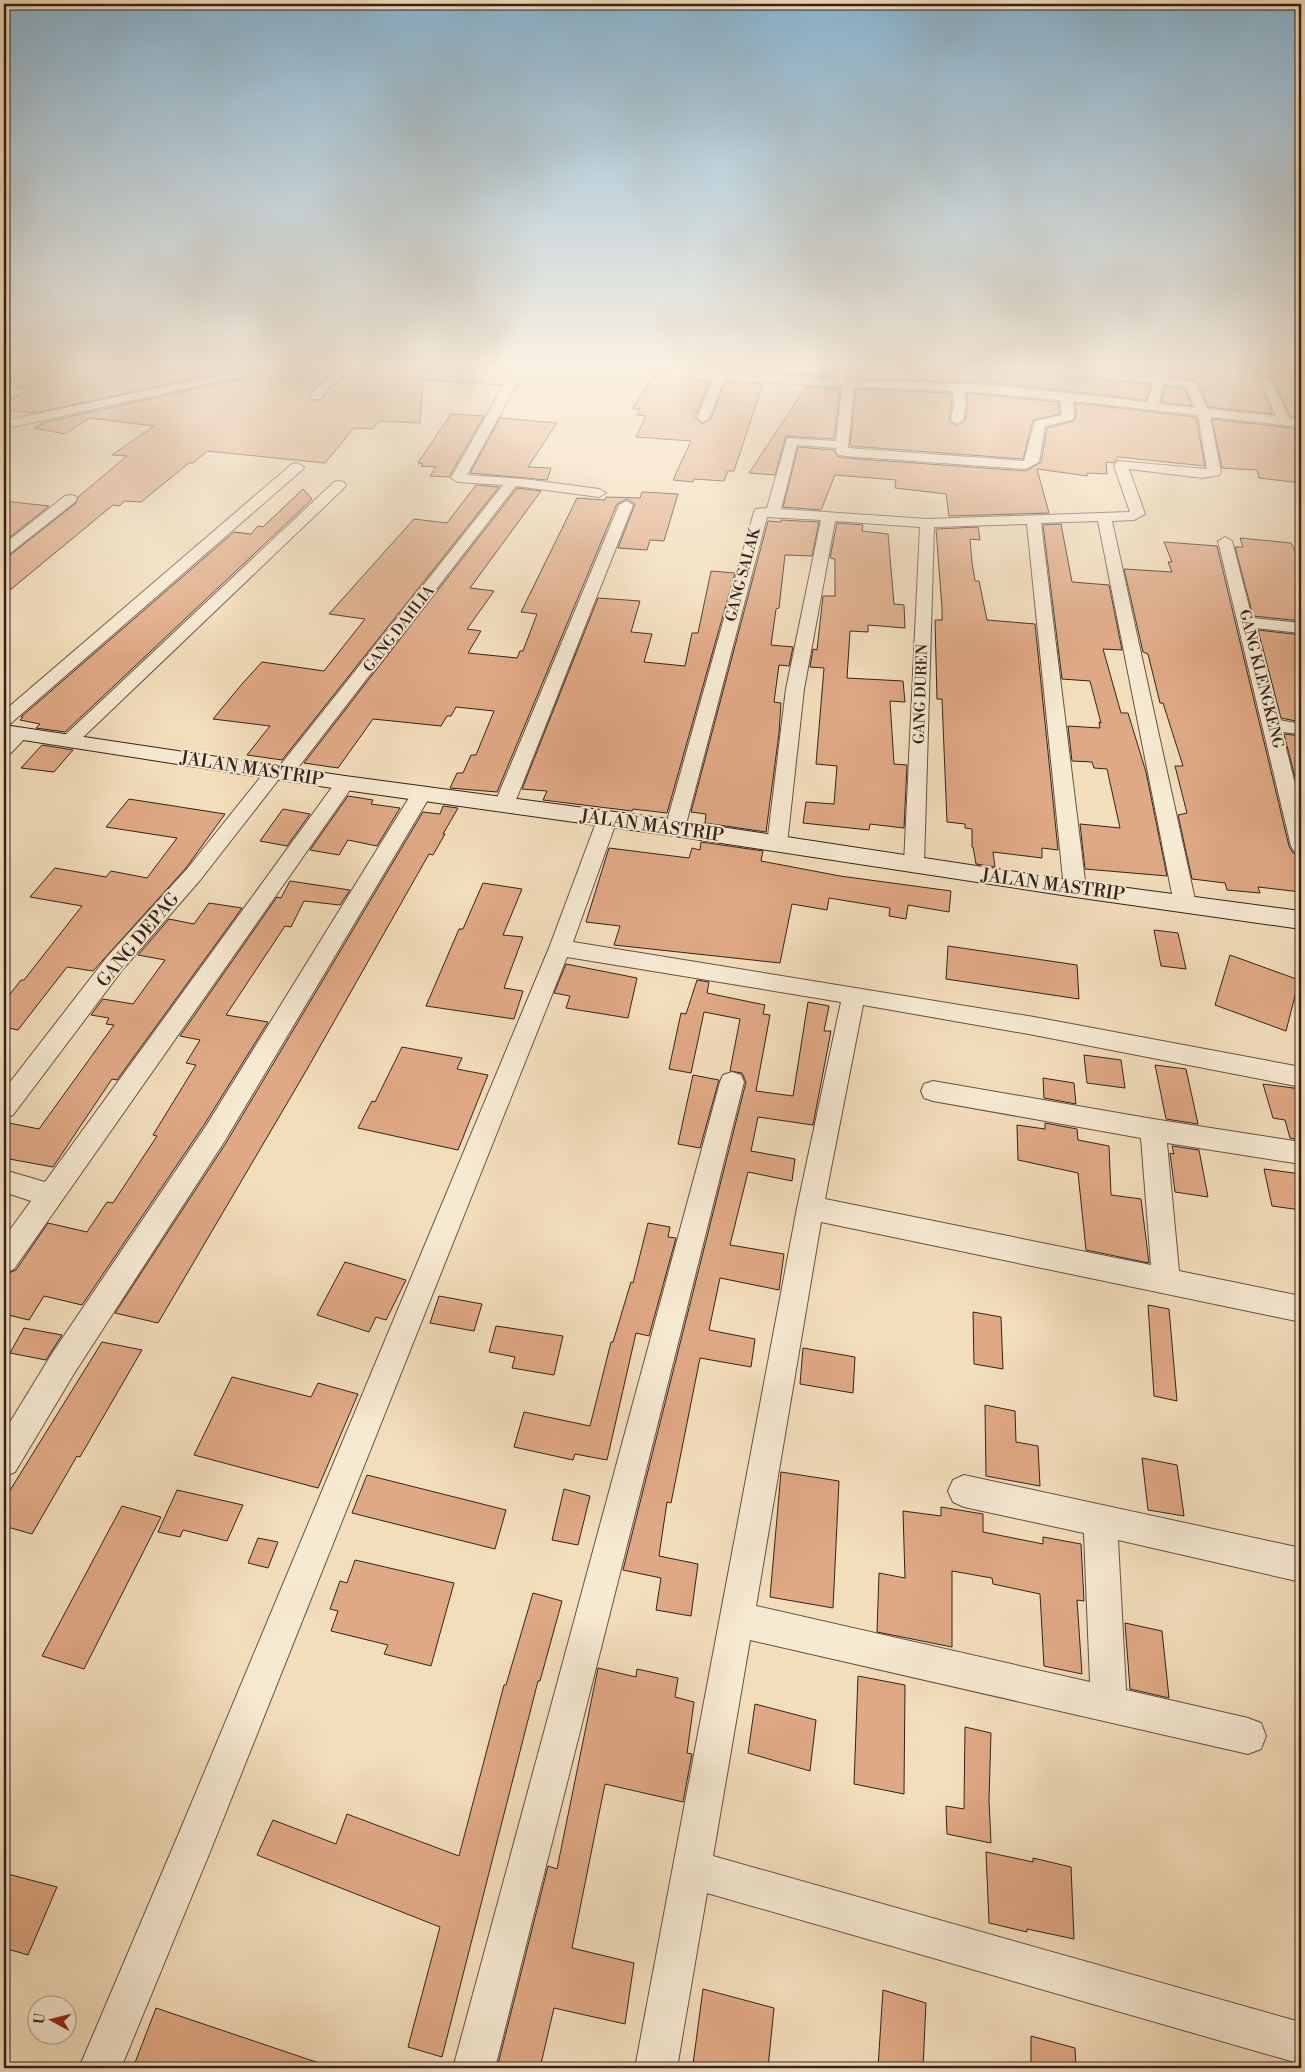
<svg xmlns="http://www.w3.org/2000/svg" width="1305" height="2072" viewBox="0 0 1305 2072" font-family="'Libre Bodoni',serif">
<rect width="100%" height="100%" fill="#f3debc"/>
<filter id="stains"><feTurbulence type="fractalNoise" baseFrequency=".004" numOctaves="4"/><feColorMatrix values="0 0 0 0 .2 0 0 0 0 .09 0 0 0 0 .02 0 0 0 .5 -.17"/></filter>
<radialGradient id="worn" r=".72"><stop offset=".6" stop-color="#630" stop-opacity="0"/><stop offset="1" stop-color="#630" stop-opacity=".3"/></radialGradient>
<g fill="none" stroke-linecap="round" stroke-linejoin="round">
<path stroke="#737e79" stroke-width="4" d="M 4,399 L 29,394"/>
</g>
<g fill="#e0a985" stroke="#34221c">
<path d="M 34,365 L 258,365 L 35,413 L 4,410 L 4,404 L 32,389 L 16,388 L 20,385 L 7,382 Z"/>
<path d="M 287,365 L 341,365 L 321,381 L 309,395 L 312,401 L 320,401 L 331,387 L 359,365 L 505,365 L 502,385 L 423,380 L 420,423 L 379,421 L 373,429 L 354,428 L 325,463 L 207,451 L 193,463 L 189,463 L 141,502 L 125,501 L 119,506 L 113,505 L 4,595 L 4,557 L 10,555 L 76,503 L 78,497 L 127,456 L 112,455 L 154,426 L 90,418 L 65,434 L 34,428 L 46,422 L 279,370 Z"/>
<path d="M 659,365 L 770,365 L 767,373 Z"/>
<path d="M 781,365 L 836,365 L 832,377 L 781,374 Z"/>
<path d="M 850,365 L 895,365 L 937,370 L 936,365 L 959,365 L 960,370 L 1014,373 L 1016,366 L 1023,367 L 1023,365 L 1055,365 L 1059,374 L 1151,385 L 1146,400 L 994,383 L 847,378 Z"/>
<path d="M 1111,365 L 1136,366 L 1158,365 L 1155,374 L 1098,370 L 1097,367 L 1112,368 Z"/>
<path d="M 1172,365 L 1195,365 L 1194,371 L 1244,377 L 1244,365 L 1264,365 L 1263,368 L 1286,370 L 1301,399 L 1301,417 L 1290,416 L 1273,379 L 1268,376 L 1259,383 L 1273,414 L 1209,407 L 1197,381 L 1169,376 Z"/>
<path d="M 653,376 L 710,381 L 695,417 L 702,424 L 711,419 L 725,382 L 763,384 L 734,471 L 728,471 L 724,481 L 694,479 L 693,482 L 673,480 L 691,441 L 636,437 L 646,416 L 637,415 L 640,409 L 632,409 Z"/>
<path d="M 1165,386 L 1185,389 L 1192,406 L 1161,402 Z"/>
<path d="M 806,387 L 840,389 L 834,439 L 786,436 L 775,475 L 749,473 Z"/>
<path d="M 856,389 L 950,393 L 952,403 L 949,420 L 956,426 L 965,420 L 968,403 L 966,393 L 1058,402 L 1060,414 L 1033,420 L 1023,459 L 850,446 Z"/>
<path d="M 1075,403 L 1196,417 L 1205,466 L 1118,457 L 1114,463 L 1106,462 L 1107,474 L 1087,473 L 1087,476 L 1037,469 L 1049,513 L 949,516 L 946,494 L 895,488 L 896,480 L 835,475 L 821,510 L 783,507 L 798,447 L 834,450 L 837,456 L 845,458 L 1026,471 L 1041,462 L 1047,428 L 1074,421 L 1076,417 Z"/>
<path d="M 451,414 L 484,416 L 449,477 L 430,476 L 436,467 L 421,466 L 423,464 L 418,463 Z"/>
<path d="M 500,418 L 557,423 L 528,467 L 551,468 L 547,480 L 470,473 Z"/>
<path d="M 1212,419 L 1301,429 L 1301,483 L 1259,478 L 1257,470 L 1222,468 Z"/>
<path d="M 476,485 L 499,487 L 282,760 L 247,755 L 270,726 L 213,719 L 242,684 L 262,662 L 324,671 L 365,619 L 329,614 L 414,519 L 447,523 Z"/>
<path d="M 517,488 L 541,491 L 470,588 L 494,591 L 467,629 L 481,631 L 468,653 L 517,658 L 520,651 L 523,651 L 537,614 L 521,612 L 577,498 L 605,500 L 606,497 L 640,498 L 642,492 L 678,494 L 664,541 L 650,540 L 647,550 L 618,548 L 635,504 L 627,499 L 617,504 L 497,792 L 450,788 L 457,773 L 463,773 L 471,755 L 476,755 L 494,711 L 456,707 L 451,716 L 447,716 L 441,726 L 373,719 L 338,768 L 304,763 Z"/>
<path d="M 303,489 L 312,499 L 305,506 L 65,732 L 36,728 L 40,724 L 20,720 L 23,717 L 21,717 L 234,532 L 251,534 L 258,526 L 263,527 Z"/>
<path d="M 4,501 L 49,506 L 4,542 Z"/>
<path d="M 781,520 L 819,522 L 812,556 L 785,555 L 779,608 L 776,609 L 771,645 L 793,647 L 789,666 L 779,665 L 774,702 L 781,703 L 779,733 L 766,832 L 705,823 L 706,814 L 691,812 L 768,521 L 781,522 Z"/>
<path d="M 837,523 L 863,525 L 862,531 L 888,534 L 894,604 L 904,605 L 905,628 L 868,625 L 868,632 L 850,631 L 847,678 L 903,681 L 905,702 L 890,701 L 894,764 L 907,765 L 904,828 L 870,824 L 869,830 L 803,823 L 806,802 L 834,804 L 837,766 L 816,764 L 824,668 L 810,667 L 813,649 L 817,650 L 823,596 L 835,596 L 835,559 L 830,558 Z"/>
<path d="M 1061,524 L 1072,582 L 1109,585 L 1122,650 L 1103,649 L 1121,713 L 1128,713 L 1146,772 L 1167,876 L 1085,869 L 1080,824 L 1120,828 L 1107,769 L 1094,768 L 1092,762 L 1072,761 L 1068,726 L 1100,728 L 1099,722 L 1101,723 L 1090,681 L 1062,679 L 1043,525 Z"/>
<path d="M 978,527 L 980,540 L 970,539 L 972,562 L 975,581 L 979,581 L 987,620 L 1035,624 L 1058,850 L 1042,848 L 1042,858 L 993,852 L 995,867 L 976,864 L 973,847 L 972,847 L 972,829 L 965,828 L 965,824 L 947,822 L 942,699 L 937,699 L 935,620 L 942,620 L 942,608 L 936,529 Z"/>
<path d="M 1240,538 L 1291,543 L 1301,563 L 1301,621 L 1253,616 L 1235,547 L 1243,547 Z"/>
<path d="M 1164,542 L 1217,546 L 1289,846 L 1293,853 L 1301,855 L 1301,892 L 1258,887 L 1260,893 L 1227,890 L 1225,883 L 1192,879 L 1178,815 L 1187,813 L 1175,766 L 1183,766 L 1163,703 L 1160,703 L 1148,654 L 1143,652 L 1124,569 L 1172,572 L 1168,562 L 1172,562 Z"/>
<path d="M 711,571 L 735,573 L 667,813 L 633,809 L 632,811 L 543,800 L 547,791 L 522,789 L 598,598 L 640,601 L 631,632 L 652,634 L 644,662 L 685,666 L 692,633 L 698,633 Z"/>
<path d="M 1258,630 L 1301,635 L 1301,649 L 1295,649 L 1301,666 L 1301,722 L 1281,718 Z"/>
<path d="M 1284,734 L 1301,736 L 1301,801 Z"/>
<path d="M 42,745 L 73,750 L 54,772 L 21,768 Z"/>
<path d="M 348,796 L 373,800 L 371,804 L 400,808 L 377,846 L 348,840 L 339,855 L 310,850 Z"/>
<path d="M 129,799 L 225,814 L 186,868 L 93,971 L 67,967 L 18,1030 L 4,1027 L 4,1002 L 21,980 L 24,980 L 82,906 L 30,897 L 55,868 L 106,877 L 111,871 L 147,878 L 177,838 L 106,827 Z"/>
<path d="M 443,806 L 458,808 L 443,834 L 445,834 L 433,855 L 429,854 L 306,1071 L 158,1323 L 115,1313 L 226,1143 L 423,812 L 440,814 Z"/>
<path d="M 283,809 L 310,814 L 287,846 L 260,841 Z"/>
<path d="M 701,842 L 763,851 L 761,861 L 840,876 L 951,891 L 949,912 L 908,905 L 906,919 L 889,916 L 890,908 L 829,898 L 827,910 L 792,904 L 780,963 L 614,945 L 620,926 L 586,922 L 609,848 L 689,858 L 692,848 L 700,850 Z"/>
<path d="M 290,881 L 350,890 L 340,905 L 304,901 L 291,927 L 285,926 L 226,1015 L 268,1022 L 204,1125 L 82,1305 L 44,1296 L 29,1320 L 4,1314 L 4,1275 L 16,1270 L 48,1223 L 87,1232 L 107,1202 L 113,1203 L 157,1136 L 153,1135 L 196,1065 L 186,1063 L 200,1040 L 180,1036 L 277,897 L 281,898 Z"/>
<path d="M 483,883 L 522,889 L 503,935 L 523,937 L 504,988 L 523,991 L 514,1019 L 426,1006 L 459,929 L 463,929 Z"/>
<path d="M 209,903 L 242,908 L 117,1080 L 112,1079 L 53,1167 L 4,1158 L 4,1122 L 39,1129 L 114,1025 L 106,1024 L 109,1018 L 91,1015 L 103,999 L 133,1004 L 165,960 L 138,955 L 169,919 L 194,924 Z"/>
<path d="M 1154,930 L 1178,933 L 1186,969 L 1161,966 Z"/>
<path d="M 948,946 L 1077,965 L 1079,999 L 946,979 Z"/>
<path d="M 1230,955 L 1299,980 L 1286,1031 L 1215,1005 Z"/>
<path d="M 566,964 L 637,978 L 628,1018 L 566,1008 L 570,996 L 554,993 Z"/>
<path d="M 697,980 L 709,982 L 707,993 L 765,1005 L 763,1014 L 770,1015 L 756,1091 L 793,1096 L 808,1002 L 829,1006 L 824,1031 L 831,1031 L 813,1125 L 758,1117 L 751,1151 L 795,1159 L 792,1181 L 748,1172 L 730,1245 L 784,1254 L 779,1290 L 720,1278 L 709,1330 L 755,1339 L 751,1367 L 700,1358 L 671,1503 L 667,1502 L 659,1556 L 698,1564 L 691,1616 L 656,1610 L 661,1578 L 623,1570 L 746,1082 L 742,1073 L 730,1071 L 740,1019 L 704,1012 L 691,1073 L 669,1069 L 681,1013 L 686,1014 Z"/>
<path d="M 402,1047 L 462,1058 L 457,1069 L 488,1075 L 458,1150 L 358,1128 L 372,1101 L 375,1102 Z"/>
<path d="M 1084,1055 L 1121,1060 L 1125,1088 L 1087,1083 Z"/>
<path d="M 1155,1065 L 1186,1069 L 1198,1124 L 1166,1119 Z"/>
<path d="M 693,1075 L 719,1080 L 700,1148 L 678,1144 Z"/>
<path d="M 1043,1078 L 1074,1083 L 1076,1104 L 1044,1098 Z"/>
<path d="M 1263,1084 L 1301,1089 L 1301,1140 L 1290,1138 L 1285,1120 L 1273,1118 Z"/>
<path d="M 1045,1123 L 1077,1129 L 1078,1140 L 1109,1146 L 1111,1195 L 1141,1199 L 1149,1263 L 1086,1250 L 1078,1173 L 1018,1160 L 1017,1125 L 1045,1129 Z"/>
<path d="M 1172,1146 L 1199,1150 L 1208,1197 L 1175,1192 L 1170,1153 L 1174,1154 Z"/>
<path d="M 1264,1169 L 1301,1174 L 1301,1210 L 1272,1206 Z"/>
<path d="M 648,1223 L 670,1227 L 668,1237 L 676,1238 L 649,1336 L 636,1333 L 607,1460 L 575,1454 L 573,1460 L 514,1447 L 524,1412 L 590,1426 L 611,1342 L 613,1342 L 631,1282 L 633,1283 Z"/>
<path d="M 345,1262 L 406,1280 L 386,1320 L 376,1317 L 369,1332 L 317,1315 Z"/>
<path d="M 439,1296 L 482,1304 L 474,1331 L 430,1323 Z"/>
<path d="M 1148,1305 L 1169,1309 L 1177,1401 L 1154,1396 Z"/>
<path d="M 973,1312 L 1001,1317 L 1003,1369 L 974,1364 Z"/>
<path d="M 496,1326 L 563,1336 L 554,1375 L 512,1368 L 515,1357 L 489,1352 Z"/>
<path d="M 24,1328 L 62,1335 L 46,1360 L 10,1353 Z"/>
<path d="M 102,1342 L 142,1350 L 80,1457 L 77,1456 L 32,1534 L 4,1526 L 4,1500 Z"/>
<path d="M 803,1348 L 855,1357 L 853,1393 L 800,1384 Z"/>
<path d="M 232,1377 L 311,1397 L 318,1383 L 358,1394 L 318,1488 L 194,1455 Z"/>
<path d="M 985,1405 L 1015,1411 L 1016,1442 L 1038,1446 L 1040,1486 L 986,1476 Z"/>
<path d="M 1142,1458 L 1177,1465 L 1184,1516 L 1148,1510 Z"/>
<path d="M 781,1472 L 839,1481 L 833,1608 L 770,1597 Z"/>
<path d="M 367,1475 L 506,1510 L 495,1549 L 352,1513 Z"/>
<path d="M 564,1489 L 590,1496 L 578,1545 L 552,1540 Z"/>
<path d="M 177,1490 L 243,1505 L 227,1541 L 183,1530 L 180,1537 L 158,1532 Z"/>
<path d="M 122,1506 L 161,1517 L 84,1669 L 42,1656 Z"/>
<path d="M 941,1507 L 983,1514 L 983,1532 L 1043,1544 L 1043,1537 L 1081,1544 L 1084,1601 L 1077,1600 L 1082,1674 L 1044,1666 L 1040,1594 L 993,1584 L 992,1578 L 952,1571 L 952,1647 L 877,1632 L 879,1573 L 905,1578 L 903,1511 L 941,1516 Z"/>
<path d="M 258,1538 L 278,1542 L 268,1568 L 248,1563 Z"/>
<path d="M 355,1560 L 454,1583 L 431,1666 L 384,1654 L 388,1645 L 331,1631 L 338,1611 L 330,1609 L 340,1581 L 347,1583 Z"/>
<path d="M 533,1593 L 562,1601 L 540,1681 L 538,1681 L 442,2057 L 408,2047 L 440,1927 L 257,1855 L 273,1820 L 336,1844 L 347,1814 L 459,1856 L 504,1685 L 506,1685 Z"/>
<path d="M 1125,1623 L 1162,1631 L 1169,1698 L 1130,1689 Z"/>
<path d="M 598,1668 L 636,1677 L 637,1669 L 678,1678 L 675,1697 L 694,1702 L 687,1753 L 692,1754 L 683,1802 L 605,1784 L 572,1948 L 634,1963 L 625,2024 L 554,2008 L 540,2068 L 497,2068 L 548,1866 L 557,1869 Z"/>
<path d="M 858,1676 L 905,1685 L 904,1794 L 854,1784 Z"/>
<path d="M 755,1704 L 816,1720 L 810,1771 L 748,1753 Z"/>
<path d="M 965,1727 L 991,1733 L 989,1800 L 991,1843 L 947,1834 L 946,1806 L 964,1809 Z"/>
<path d="M 986,1852 L 1033,1862 L 1033,1858 L 1071,1867 L 1074,1939 L 1027,1929 L 1027,1932 L 989,1923 Z"/>
<path d="M 4,1873 L 57,1887 L 28,1955 L 4,1948 Z"/>
<path d="M 703,1989 L 774,2008 L 768,2068 L 707,2068 L 693,2064 Z"/>
<path d="M 883,1990 L 926,2003 L 923,2068 L 878,2068 Z"/>
<path d="M 156,2008 L 325,2065 L 324,2068 L 133,2068 Z"/>
<path d="M 1031,2036 L 1075,2048 L 1076,2068 L 1031,2068 Z"/>
</g>
<g fill="none" stroke-linecap="round" stroke-linejoin="round">
<g stroke="#645144" stroke-width="2">
<g id="minor">
<path d="M 265,365 L 285,365 L 279,368 L 4,429 L 4,421 Z"/>
<path d="M 344,365 L 357,365 L 330,386 L 320,399 L 312,399 L 310,396 L 322,382 Z"/>
<path d="M 515,365 L 527,365 L 467,475 L 524,479 L 599,489 L 606,493 L 599,497 L 516,486 L 290,778 L 279,779 L 201,879 L 123,969 L 13,1115 L 4,1118 L 4,1090 L 107,957 L 187,869 L 267,769 L 278,768 L 503,485 L 458,482 L 451,478 Z"/>
<path d="M 583,365 L 627,365 L 833,379 L 838,365 L 848,365 L 845,380 L 994,385 L 1147,402 L 1153,383 L 1096,378 L 1090,375 L 1096,372 L 1156,376 L 1160,365 L 1170,365 L 1167,377 L 1195,382 L 1208,409 L 1276,416 L 1261,382 L 1267,378 L 1271,380 L 1289,418 L 1301,419 L 1301,427 L 1210,417 L 1221,472 L 1219,475 L 1203,478 L 1129,469 L 1145,514 L 1134,520 L 1112,521 L 1196,904 L 1193,909 L 1185,911 L 1177,909 L 1174,904 L 1098,521 L 1041,523 L 1086,889 L 1082,894 L 1075,896 L 1068,894 L 1064,889 L 1027,524 L 934,527 L 924,864 L 921,869 L 914,871 L 907,869 L 904,864 L 920,527 L 835,521 L 804,689 L 787,844 L 784,849 L 777,851 L 770,849 L 767,844 L 786,689 L 821,520 L 767,517 L 685,828 L 682,833 L 675,834 L 668,833 L 665,828 L 754,512 L 756,509 L 767,508 L 787,438 L 836,441 L 842,387 L 724,380 L 709,418 L 703,422 L 697,418 L 713,379 L 589,368 ZM 1164,384 L 1186,387 L 1195,408 L 1159,404 ZM 854,387 L 952,391 L 954,403 L 951,420 L 957,424 L 963,420 L 966,403 L 964,391 L 1060,400 L 1062,415 L 1035,421 L 1024,461 L 848,448 ZM 1073,401 L 1198,415 L 1207,469 L 1118,461 L 1114,466 L 1130,512 L 927,519 L 781,509 L 797,445 L 836,448 L 837,454 L 845,456 L 1026,469 L 1039,462 L 1045,426 L 1072,420 L 1074,417 Z"/>
<path d="M 297,463 L 304,467 L 302,470 L 10,724 L 4,725 L 4,711 L 292,464 Z"/>
<path d="M 339,481 L 344,482 L 346,485 L 344,488 L 76,744 L 64,744 L 61,740 L 64,736 L 334,482 Z"/>
<path d="M 70,495 L 75,496 L 77,499 L 75,502 L 9,554 L 4,555 L 4,544 L 65,496 Z"/>
<path d="M 626,501 L 633,505 L 514,805 L 511,809 L 504,811 L 497,809 L 494,805 L 619,505 Z"/>
<path d="M 1225,537 L 1232,541 L 1252,618 L 1301,623 L 1301,633 L 1255,628 L 1279,720 L 1301,724 L 1301,734 L 1282,732 L 1301,808 L 1301,853 L 1294,851 L 1291,846 L 1218,541 Z"/>
<path d="M 21,728 L 27,729 L 30,733 L 11,753 L 4,755 L 4,739 L 15,729 Z"/>
<path d="M 345,777 L 352,779 L 355,783 L 352,787 L 14,1269 L 4,1273 L 4,1238 L 31,1201 L 4,1192 L 4,1170 L 45,1182 L 338,779 Z"/>
<path d="M 422,787 L 429,789 L 432,793 L 224,1142 L 75,1372 L 15,1472 L 4,1477 L 4,1432 L 53,1352 L 206,1126 L 412,793 L 415,789 Z"/>
<path d="M 607,814 L 614,815 L 617,820 L 573,942 L 1034,1017 L 1301,1067 L 1301,1087 L 1034,1035 L 863,1005 L 825,1199 L 1151,1265 L 1141,1138 L 933,1101 L 924,1098 L 921,1091 L 924,1084 L 933,1081 L 1153,1119 L 1301,1142 L 1301,1164 L 1167,1143 L 1179,1271 L 1301,1296 L 1301,1322 L 821,1222 L 756,1606 L 1090,1682 L 1084,1533 L 964,1507 L 953,1502 L 948,1491 L 953,1480 L 964,1475 L 1301,1548 L 1301,1582 L 1118,1540 L 1126,1690 L 1248,1718 L 1261,1723 L 1266,1736 L 1261,1749 L 1248,1754 L 750,1640 L 713,1856 L 1300,2022 L 1301,2064 L 707,1893 L 677,2068 L 635,2068 L 797,1208 L 841,1002 L 567,957 L 212,1847 L 121,2068 L 79,2068 L 179,1833 L 549,948 L 597,820 L 600,815 Z"/>
<path d="M 732,1072 L 741,1075 L 744,1082 L 495,2068 L 453,2068 L 720,1082 L 723,1075 Z"/>
</g>
</g>
<g stroke="#34221c" stroke-width="2">
<path id="secondary" d="M 4,725 L 345,776 L 675,820 L 1075,881 L 1301,911 L 1301,929 L 1075,897 L 675,836 L 345,790 L 4,737 Z"/>
</g>
<use href="#minor" fill="#f7ead3" fill-rule="evenodd"/>
<use href="#secondary" fill="#f7ead3" fill-rule="evenodd"/>
</g>
<linearGradient id="sky" x2="0" y2="1"><stop stop-color="#8ab7d4"/><stop offset="0.56" stop-color="#faf0e1"/><stop offset="1" stop-color="#faf0e1" stop-opacity="0"/></linearGradient>
<rect width="1305" height="655" fill="url(#sky)"/>
<g text-anchor="middle" dominant-baseline="central" stroke-width="4" stroke-linejoin="round" paint-order="stroke">
<g font-size="15" fill="#34221c" stroke="#f7ead3">
<text transform="translate(743 575) rotate(-75)">GANG SALAK</text>
<text transform="translate(399 629) rotate(-52)">GANG DAHLIA</text>
<text transform="translate(1261 679) rotate(76)">GANG KLENGKENG</text>
<text transform="translate(921 694) rotate(-88)">GANG DUREN</text>
</g>
<g font-size="18" fill="#34221c" stroke="#f7ead3">
<text transform="translate(252 769) rotate(9)">JALAN MASTRIP</text>
<text transform="translate(652 826) rotate(8)">JALAN MASTRIP</text>
<text transform="translate(1053 885) rotate(8)">JALAN MASTRIP</text>
<text transform="translate(138 940) rotate(-50)">GANG DEPAG</text>
</g>
</g>
<rect width="1305" height="2072" fill="none" stroke="#f3debc" stroke-width="20"/>
<rect x="5" y="5" width="1295" height="2062" fill="none" stroke="#34221c" stroke-width="2.5"/>
<rect x="10" y="10" width="1285" height="2052" fill="none" stroke="#34221c"/>
<g transform="translate(52 2020) rotate(277)"><circle r="24" fill="#f7ead3" stroke="#a99a8a"/>
<path d="M0-4L9 19L0 12L-9 19Z" fill="#8f2418"/>
<text y="-8" font-size="14" font-weight="bold" text-anchor="middle" fill="#34221c">U</text>
</g>
<rect width="100%" height="100%" filter="url(#stains)"/>
<rect width="100%" height="100%" fill="url(#worn)"/>
</svg>
